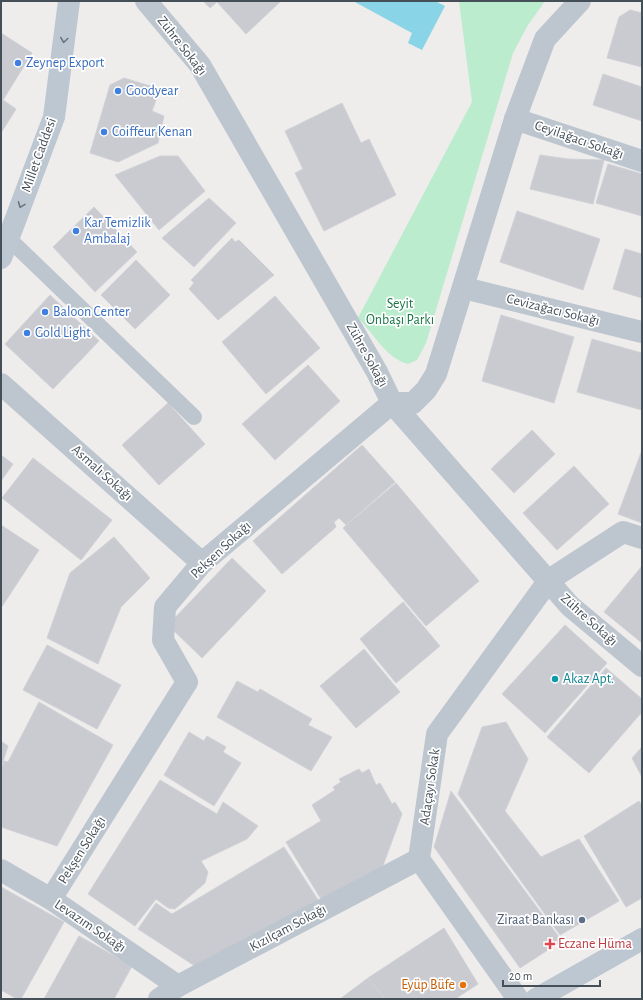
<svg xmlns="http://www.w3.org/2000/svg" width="643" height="1000" viewBox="0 0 643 1000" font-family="'Alegreya Sans',sans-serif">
<rect width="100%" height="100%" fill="#efecec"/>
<path fill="#baeccd" d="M 459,1 L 545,1 L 528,25 L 513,53 L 426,343 L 417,360 L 408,364 C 386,358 374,334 358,318 L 472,102 Z"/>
<path fill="#89d4e7" d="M 353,1 L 435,1 L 445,6 L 422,50 L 408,43 L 412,33 Z"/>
<g fill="#c9cbd1" stroke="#d0d2d7">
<path d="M 203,1 L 281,1 L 246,34 L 217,2 L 210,8 Z"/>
<path d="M 630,10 L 642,13 L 642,67 L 607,58 L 619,17 Z"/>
<path d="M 1,33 L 32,53 L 3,100 L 16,109 L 1,133 Z"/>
<path d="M 603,74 L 642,87 L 642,121 L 593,105 Z"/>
<path d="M 124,78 L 160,89 L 152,111 L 164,116 L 158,143 L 118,162 L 90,153 L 110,85 Z"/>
<path d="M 342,103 L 361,143 L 369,139 L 396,195 L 324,231 L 295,173 L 303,169 L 285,131 Z"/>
<path d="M 540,155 L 568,159 L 604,160 L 593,204 L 530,189 Z"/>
<path d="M 160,156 L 178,156 L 205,191 L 159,230 L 115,175 Z"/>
<path d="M 608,164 L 642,174 L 642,216 L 596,203 Z"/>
<path d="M 209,198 L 236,223 L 194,267 L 162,238 Z"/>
<path d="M 94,207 L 137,252 L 95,292 L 53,247 Z"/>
<path d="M 517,211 L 600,239 L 583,290 L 500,262 Z"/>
<path d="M 232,238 L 235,242 L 239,240 L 274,275 L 218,320 L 189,289 L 194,283 L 191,280 Z"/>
<path d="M 625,249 L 642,254 L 642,298 L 613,289 Z"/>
<path d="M 136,260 L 170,295 L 135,329 L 101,295 Z"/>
<path d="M 50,295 L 99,341 L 53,389 L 5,344 Z"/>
<path d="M 275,296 L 320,348 L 266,394 L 222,342 Z"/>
<path d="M 501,315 L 574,337 L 554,403 L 482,381 Z"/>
<path d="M 592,339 L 642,353 L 642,410 L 577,392 Z"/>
<path d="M 308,365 L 340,401 L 275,460 L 242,424 Z"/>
<path d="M 168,403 L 205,444 L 159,485 L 122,445 Z"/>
<path d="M 532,430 L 555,454 L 514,493 L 491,469 Z"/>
<path d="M 362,445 L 395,482 L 346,525 L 339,518 L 334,522 L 336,527 L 282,574 L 253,541 Z"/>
<path d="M 642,450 L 642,523 L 618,514 Z"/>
<path d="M 1,455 L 13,464 L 1,481 Z"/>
<path d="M 33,458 L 112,520 L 81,560 L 2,498 Z"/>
<path d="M 574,466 L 609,504 L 557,550 L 523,513 Z"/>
<path d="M 396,483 L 479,581 L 426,626 L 343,528 Z"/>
<path d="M 1,525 L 39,550 L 1,608 Z"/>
<path d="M 114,537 L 150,578 L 121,607 L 98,664 L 47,638 L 70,573 Z"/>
<path d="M 232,558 L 266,591 L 202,658 L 168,625 Z"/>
<path d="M 642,566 L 642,643 L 604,612 Z"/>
<path d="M 403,602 L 440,646 L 396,683 L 360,639 Z"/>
<path d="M 565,625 L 607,663 L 545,733 L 502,694 Z"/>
<path d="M 47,645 L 121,685 L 97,729 L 23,690 Z"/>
<path d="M 364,649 L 400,692 L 356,728 L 320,686 Z"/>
<path d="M 606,668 L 642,699 L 642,712 L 589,773 L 547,737 Z"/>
<path d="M 237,681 L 258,692 L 260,689 L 312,719 L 308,725 L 332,737 L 311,771 L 217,717 Z"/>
<path d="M 39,702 L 113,745 L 57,846 L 1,827 L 1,771 L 4,761 L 8,762 Z"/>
<path d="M 506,722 L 528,759 L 505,811 L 541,857 L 579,839 L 619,901 L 560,935 L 458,794 L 482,727 Z"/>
<path d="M 189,732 L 204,741 L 207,736 L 226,747 L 223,752 L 241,763 L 214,806 L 164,775 Z"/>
<path d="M 1,741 L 8,746 L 1,768 Z"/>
<path d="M 642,747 L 642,777 L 632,758 Z"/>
<path d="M 359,769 L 362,773 L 369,769 L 376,785 L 380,783 L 392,804 L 395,802 L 402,814 L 381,871 L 324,904 L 286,842 L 321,821 L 312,805 L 335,790 L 333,787 L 341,782 L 339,779 Z"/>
<path d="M 160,780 L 217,814 L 223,802 L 258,826 L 247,839 L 201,861 L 208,872 L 205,883 L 175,909 L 168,908 L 156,899 L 135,926 L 88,894 Z"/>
<path d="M 451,791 L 562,941 L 520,968 L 434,847 Z"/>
<path d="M 639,801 L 642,806 L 642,898 L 626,907 L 584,836 Z"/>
<path d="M 284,847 L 320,903 L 198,968 L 138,929 L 156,903 L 172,914 Z"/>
<path d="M 1,887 L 64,922 L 21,999 L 17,999 L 1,990 Z"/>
<path d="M 444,928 L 478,984 L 455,999 L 385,999 L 368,978 Z"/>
<path d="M 79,936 L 132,966 L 114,999 L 44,999 Z"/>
<path d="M 368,978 L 385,999 L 340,999 Z"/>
</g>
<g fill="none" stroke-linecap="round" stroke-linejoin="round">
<path stroke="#bdc6ce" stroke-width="16" d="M 8,238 L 194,417"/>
<g stroke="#bdc6ce" stroke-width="22">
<path d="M 146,1 L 200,65 L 377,372 L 392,403 L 570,606 L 642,666"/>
<path d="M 515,119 L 642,161"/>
<path d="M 464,288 L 642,332"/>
<path d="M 1,384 L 202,563"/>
<path d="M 1,870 L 51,899 L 178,986"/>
<path d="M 51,899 L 187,682 L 163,640 L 165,607 L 202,563 L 392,403 L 413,403 L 426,390 L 436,374 L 515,119 L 545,39 L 580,1"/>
<path d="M 159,999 L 178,986 L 419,859"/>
<path d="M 518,999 L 419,859 L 437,734 L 549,580 L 623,532 L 642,538"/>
</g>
<g stroke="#bdc7d2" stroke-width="22">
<path d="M 1,258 L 54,117 L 69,1"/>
<path d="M 536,999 L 642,939"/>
</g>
</g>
<defs><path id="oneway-chevron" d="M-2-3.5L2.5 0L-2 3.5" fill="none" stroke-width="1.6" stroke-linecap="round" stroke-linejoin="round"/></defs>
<g stroke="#69737d">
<use href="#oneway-chevron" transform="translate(64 40) rotate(98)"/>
<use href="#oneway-chevron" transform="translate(21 205) rotate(111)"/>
</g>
<g fill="#3f7fe0" stroke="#fff" stroke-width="1.5">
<circle cx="18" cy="63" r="4"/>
<circle cx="118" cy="91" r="4"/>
<circle cx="104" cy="132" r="4"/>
<circle cx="76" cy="231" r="4"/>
<circle cx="45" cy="312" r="4"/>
<circle cx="27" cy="333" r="4"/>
</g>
<circle fill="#0f9aa8" stroke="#fff" stroke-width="1.5" cx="555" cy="679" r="4"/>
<circle fill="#5c6f8a" stroke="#fff" stroke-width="1.5" cx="582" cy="920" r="4"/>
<path fill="#e0444e" stroke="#fff" stroke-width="1.5" d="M548 938h4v4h4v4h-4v4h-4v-4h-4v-4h4z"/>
<circle fill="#e8710a" stroke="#fff" stroke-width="1.5" cx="463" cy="985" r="4"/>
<g text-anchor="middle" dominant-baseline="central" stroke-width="3.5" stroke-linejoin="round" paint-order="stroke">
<g font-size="14" fill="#454f58" stroke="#fff">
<text transform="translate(182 46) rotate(52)">Zühre Sokağı</text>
<text transform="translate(579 140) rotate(19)">Ceyilağacı Sokağı</text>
<text transform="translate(39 155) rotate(-70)">Millet Caddesi</text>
<text transform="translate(553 310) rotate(14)">Cevizağacı Sokağı</text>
<text transform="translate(367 355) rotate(61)">Zühre Sokağı</text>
<text transform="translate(102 473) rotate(42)">Asmalı Sokağı</text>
<text transform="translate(221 550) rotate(-43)">Pekşen Sokağı</text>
<text transform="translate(589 620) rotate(42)">Zühre Sokağı</text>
<text transform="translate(430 787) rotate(-82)">Adaçayı Sokak</text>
<text transform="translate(82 850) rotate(-58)">Pekşen Sokağı</text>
<text transform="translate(90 926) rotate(34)">Levazım Sokağı</text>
<text transform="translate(288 928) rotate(-28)">Kızılçam Sokağı</text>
</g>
<g font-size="14" fill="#366cbe" stroke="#fff" text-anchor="start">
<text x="26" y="63">Zeynep Export</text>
<text x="126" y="91">Goodyear</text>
<text x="112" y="132">Coiffeur Kenan</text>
<text x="84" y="223">Kar Temizlik<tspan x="84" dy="16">Ambalaj</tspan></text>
<text x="53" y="312">Baloon Center</text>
<text x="35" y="333">Gold Light</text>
</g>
<g font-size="14" fill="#1a7547" stroke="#fff">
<text x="400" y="304">Seyit<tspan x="400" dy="16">Onbaşı Parkı</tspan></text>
</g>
<g font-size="14" fill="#0d838f" stroke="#fff" text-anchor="start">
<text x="563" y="679">Akaz Apt.</text>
</g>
<g font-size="14" fill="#4e5e75" stroke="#fff" text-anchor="end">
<text x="574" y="920">Ziraat Bankası</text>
</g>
<g font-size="14" fill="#be3a42" stroke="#fff" text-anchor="start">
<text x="558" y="944">Eczane Hüma</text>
</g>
<g font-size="14" fill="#c56008" stroke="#fff" text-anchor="end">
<text x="455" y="985">Eyüp Büfe</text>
</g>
</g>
<rect width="643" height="1000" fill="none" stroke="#454f58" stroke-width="4"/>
<path d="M503 980v6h97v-6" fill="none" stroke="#454f58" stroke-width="2"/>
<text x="509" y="980" font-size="12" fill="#454f58" stroke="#ffffff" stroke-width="3" paint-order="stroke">20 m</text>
</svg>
